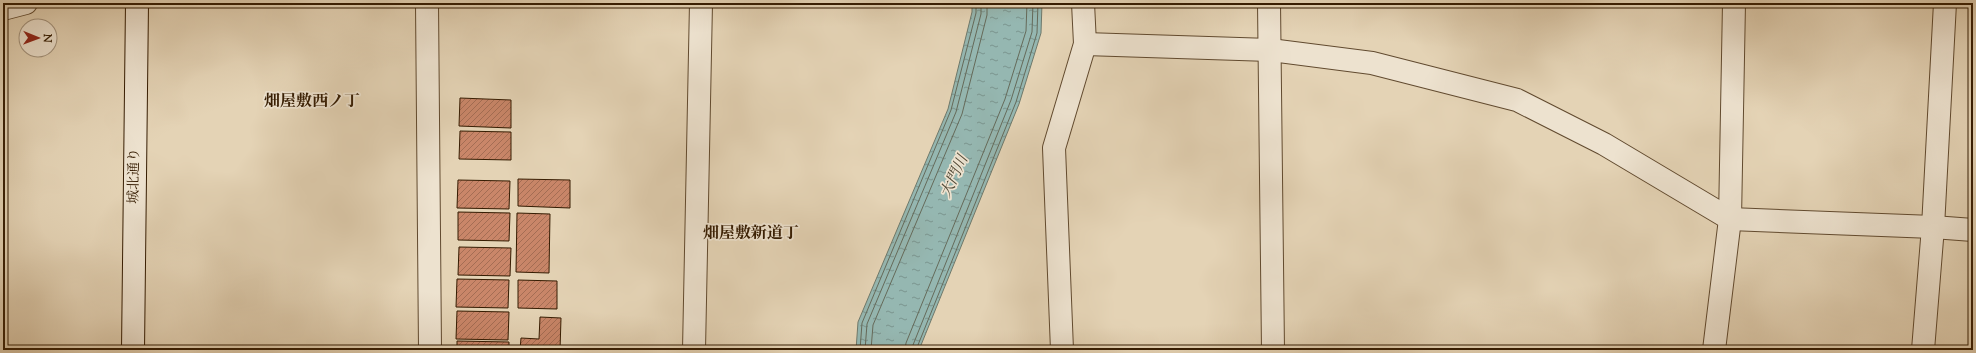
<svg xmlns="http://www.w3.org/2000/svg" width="1976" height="353" viewBox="0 0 1976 353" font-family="'Sorts Mill Goudy','Noto Serif JP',serif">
<defs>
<pattern id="water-ripples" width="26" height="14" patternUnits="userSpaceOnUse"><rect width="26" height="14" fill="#95b7b1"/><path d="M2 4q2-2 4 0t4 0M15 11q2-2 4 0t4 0" fill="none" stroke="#7a948e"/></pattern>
<pattern id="building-hatch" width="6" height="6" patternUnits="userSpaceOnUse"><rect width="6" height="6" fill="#c98669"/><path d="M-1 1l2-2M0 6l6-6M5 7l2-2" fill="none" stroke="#a46d54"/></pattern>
</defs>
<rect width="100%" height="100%" fill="#e4d3b5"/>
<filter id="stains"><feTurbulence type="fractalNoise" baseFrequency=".005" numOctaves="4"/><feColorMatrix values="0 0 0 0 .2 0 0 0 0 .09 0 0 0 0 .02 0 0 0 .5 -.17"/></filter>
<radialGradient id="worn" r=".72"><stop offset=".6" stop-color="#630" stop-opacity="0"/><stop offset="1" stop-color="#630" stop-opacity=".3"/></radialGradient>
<path fill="url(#water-ripples)" stroke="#6f796b" d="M 972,3 L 1042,3 L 1041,33 L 1019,104 L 919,350 L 856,350 L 858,322 L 948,109 L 972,12 Z"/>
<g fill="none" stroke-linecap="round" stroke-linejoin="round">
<g stroke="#656a5a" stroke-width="1">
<path d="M 860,350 L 862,323 L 951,110 L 976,13 L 976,3"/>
<path d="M 865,350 L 867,324 L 956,112 L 981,14 L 981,3"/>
<path d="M 871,350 L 873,325 L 962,114 L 987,15 L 987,3"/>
<path d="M 905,350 L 906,343 L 1005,99 L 1026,31 L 1027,3"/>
<path d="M 911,350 L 1011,100 L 1032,32 L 1033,3"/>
<path d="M 916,350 L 1016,102 L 1037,33 L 1038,3"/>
</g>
</g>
<g fill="url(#building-hatch)" stroke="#351c02">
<path d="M 460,98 L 511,100 L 511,128 L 459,126 Z"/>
<path d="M 460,131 L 511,132 L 511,160 L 459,159 Z"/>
<path d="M 518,179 L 570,180 L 570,208 L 518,206 Z"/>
<path d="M 458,180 L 510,181 L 509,209 L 457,208 Z"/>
<path d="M 458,212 L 510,213 L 509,241 L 458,240 Z"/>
<path d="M 517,213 L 550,214 L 549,273 L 516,272 Z"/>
<path d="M 459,247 L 511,248 L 510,276 L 458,275 Z"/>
<path d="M 457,279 L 509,280 L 508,308 L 456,307 Z"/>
<path d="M 518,280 L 557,281 L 557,309 L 518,308 Z"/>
<path d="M 457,311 L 509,312 L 508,340 L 456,339 Z"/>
<path d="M 540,317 L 561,318 L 560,350 L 520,350 L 521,338 L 539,339 Z"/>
<path d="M 457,341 L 509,342 L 509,350 L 457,350 Z"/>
</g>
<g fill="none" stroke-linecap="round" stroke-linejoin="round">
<g stroke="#614a2f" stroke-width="24">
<g id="street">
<path d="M 427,3 L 430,350"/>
<path d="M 1269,3 L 1273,350"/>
<path d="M 3,9 L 26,3"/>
<path d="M 1085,44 L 1270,50 L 1372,63 L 1517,100 L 1604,144 L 1730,219 L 1933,227 L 1973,230"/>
<path d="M 694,350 L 701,3"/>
<path d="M 1062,350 L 1054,148 L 1085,44 L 1083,3"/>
<path d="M 1714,350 L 1730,219 L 1734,3"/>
<path d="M 1923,350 L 1933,227 L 1945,3"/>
</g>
</g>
<g stroke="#351c02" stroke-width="24">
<path id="secondary" d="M 133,350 L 137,3"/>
</g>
<use href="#street" stroke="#ede2cf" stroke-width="22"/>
<use href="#secondary" stroke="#ede2cf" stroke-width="22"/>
</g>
<g text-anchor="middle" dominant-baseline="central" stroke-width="3.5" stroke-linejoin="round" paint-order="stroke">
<g font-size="14" fill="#351c02" stroke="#ede2cf">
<text transform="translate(135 176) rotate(-89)">城北通り</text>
</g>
<g font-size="15" font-style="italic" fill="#524a37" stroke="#ede2cf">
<text transform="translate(955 177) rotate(-65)">大門川</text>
</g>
<g font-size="16" font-weight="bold" fill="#351c02" stroke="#ede2cf">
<text x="312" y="102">畑屋敷西ノ丁</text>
<text x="751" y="234">畑屋敷新道丁</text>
</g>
</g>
<rect width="1976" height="353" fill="none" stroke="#e4d3b5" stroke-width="16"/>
<rect x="4" y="4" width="1968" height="345" fill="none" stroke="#351c02" stroke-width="2"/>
<rect x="8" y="8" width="1960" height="337" fill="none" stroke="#351c02"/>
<g transform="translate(38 38) rotate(91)"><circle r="19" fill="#ede2cf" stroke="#a3937d"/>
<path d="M0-3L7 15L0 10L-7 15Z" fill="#8f2418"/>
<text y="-6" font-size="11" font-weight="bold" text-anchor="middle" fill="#351c02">N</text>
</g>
<rect width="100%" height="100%" filter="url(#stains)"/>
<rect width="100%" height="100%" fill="url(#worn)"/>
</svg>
